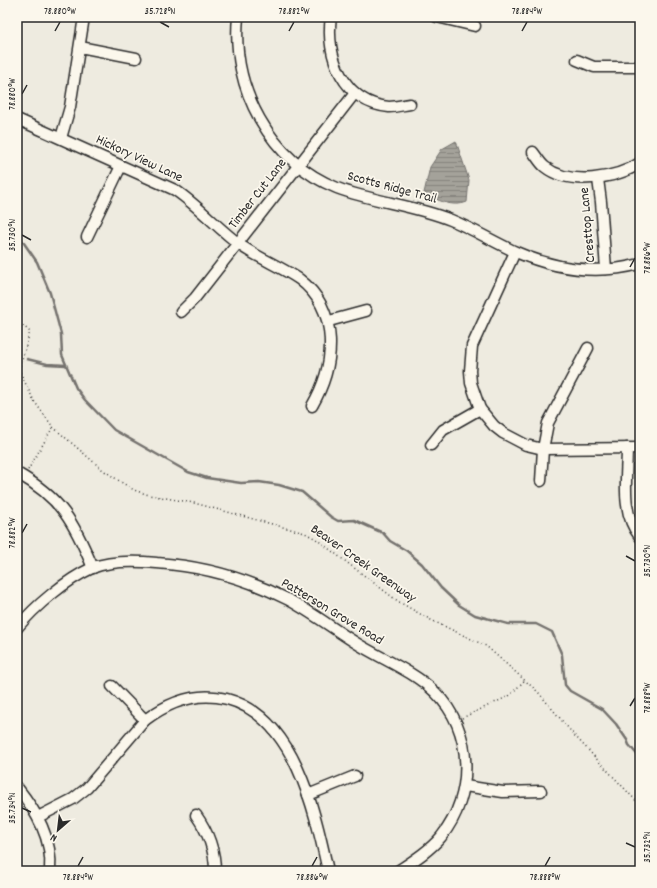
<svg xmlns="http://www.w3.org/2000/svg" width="657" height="888" viewBox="0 0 657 888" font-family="Dekko,sans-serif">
<defs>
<pattern id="water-rules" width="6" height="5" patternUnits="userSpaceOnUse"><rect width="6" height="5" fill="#a4a29a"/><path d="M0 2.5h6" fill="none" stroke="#86847e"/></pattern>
</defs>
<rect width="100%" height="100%" fill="#eeebe0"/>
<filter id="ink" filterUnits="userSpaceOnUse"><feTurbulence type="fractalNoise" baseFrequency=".025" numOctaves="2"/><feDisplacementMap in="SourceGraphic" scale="8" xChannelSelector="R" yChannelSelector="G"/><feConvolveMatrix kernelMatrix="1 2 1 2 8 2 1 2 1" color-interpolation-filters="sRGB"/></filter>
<g filter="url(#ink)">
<path fill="url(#water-rules)" stroke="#74726e" d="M 456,141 L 469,180 L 467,202 C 452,208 437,200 424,193 L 430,167 L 442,149 Z"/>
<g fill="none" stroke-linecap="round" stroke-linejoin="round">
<g stroke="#74726e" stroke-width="2.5">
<path d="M 17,233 L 37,262 L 50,293 L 61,334 L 62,355 L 76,388 L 85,400 L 114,430 L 188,472 L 207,478 L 241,483 L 259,482 L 279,485 L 302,492 L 331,517 L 338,521 L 354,520 L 383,533 L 390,541 L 407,551 L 422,564 L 441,588 L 459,605 L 475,615 L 508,624 L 536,624 L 552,632 L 562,655 L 565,685 L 570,691 L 602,709 L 616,724 L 627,740 L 629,745 L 640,758"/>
<path d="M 27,359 L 47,364 L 66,365"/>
</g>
<g stroke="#2b2b2b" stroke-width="13">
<g id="minor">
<path d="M 238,17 C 231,88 270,161 337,188 C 374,202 414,205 451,220 C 473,229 494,242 516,252 C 555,269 598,275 640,264"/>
<path d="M 331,17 C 325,56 344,103 389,107 C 396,107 403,105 410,104"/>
<path d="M 437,17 L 475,26"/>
<path d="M 80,47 L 136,58"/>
<path d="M 577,60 L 594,67 L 640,67"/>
<path d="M 17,119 L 175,190 C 200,207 219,230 243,247 C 261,259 281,267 299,279 C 340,310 336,365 312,406"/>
<path d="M 61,138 L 70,107 L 84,17"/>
<path d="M 533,152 C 537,157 540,163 545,167 C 569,186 616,179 640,163"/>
<path d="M 598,179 L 601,202 L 606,269"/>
<path d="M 87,237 L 121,166"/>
<path d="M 515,252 L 472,346 L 470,371 L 471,383 L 480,409 L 494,426 L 503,433 L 526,445 L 543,449 L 640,448"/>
<path d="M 181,312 L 195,298 L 355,93"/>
<path d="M 329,321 L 366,311"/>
<path d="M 431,445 L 443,430 L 480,409"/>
<path d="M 627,448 C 627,478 620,512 640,537"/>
<path d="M 17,473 C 61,498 74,522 93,568"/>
<path d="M 541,481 L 543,449 L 548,423 L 588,348"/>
<path d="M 17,628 C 35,606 66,580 92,568 C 111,560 136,561 157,563 C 202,566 248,579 289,600 C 311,612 331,627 353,641 C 379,658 412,670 435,692 C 474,731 475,795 441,837 C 429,851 413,861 398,871"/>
<path d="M 112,686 L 145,720"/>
<path d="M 465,786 L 503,792 L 541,791"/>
<path d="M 17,787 C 36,811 53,839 50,871"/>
<path d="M 308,795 L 355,776"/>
<path d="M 196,815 C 208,832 215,850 215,871"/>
<path d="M 38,817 L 73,799 L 87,788 L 145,720 C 169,702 196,691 227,699 C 295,717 315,812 328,871"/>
</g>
</g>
<g stroke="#2b2b2b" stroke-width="1.5" stroke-dasharray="1 3" stroke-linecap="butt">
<path d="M 17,320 L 30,332 L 19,370 L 34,401 L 53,427 L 103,470 L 121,482 L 134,490 L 149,495 L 194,503 L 305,533 L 316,539 L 399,602 L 431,620 L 486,646 L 538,692 L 574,735 L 640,805"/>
<path d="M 28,470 L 53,427"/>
<path d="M 462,718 L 509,696 L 526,679"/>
</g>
<use href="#minor" stroke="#fbf7ec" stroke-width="10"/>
</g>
</g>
<path fill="none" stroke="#2b2b2b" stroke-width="1.5" d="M 160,22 L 169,27M 55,31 L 60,22M 289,31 L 294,22M 522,31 L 527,22M 22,94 L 27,85M 22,235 L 31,240M 630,267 L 635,258M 22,533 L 27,524M 626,556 L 635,561M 630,706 L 635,698M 22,808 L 31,812M 626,843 L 635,847M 78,866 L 83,857M 312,866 L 317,857M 545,866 L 550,857"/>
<g text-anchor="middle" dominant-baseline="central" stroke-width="3.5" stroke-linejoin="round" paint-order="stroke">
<g font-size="14" fill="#2b2b2b" stroke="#fbf7ec">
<text transform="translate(139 159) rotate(25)">Hickory View Lane</text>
<text transform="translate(392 188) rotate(15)">Scotts Ridge Trail</text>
<text transform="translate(258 194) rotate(-52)">Timber Cut Lane</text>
<text transform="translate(588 225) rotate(-95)">Cresttop Lane</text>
<text transform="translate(363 564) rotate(35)">Beaver Creek Greenway</text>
<text transform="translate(332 612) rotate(31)">Patterson Grove Road</text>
</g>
</g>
<rect width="657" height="888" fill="none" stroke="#fbf7ec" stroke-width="44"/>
<g transform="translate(58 830) rotate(208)" stroke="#fbf7ec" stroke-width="3" paint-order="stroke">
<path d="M0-3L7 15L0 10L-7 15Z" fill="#2b2b2b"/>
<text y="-6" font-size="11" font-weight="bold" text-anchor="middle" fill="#2b2b2b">N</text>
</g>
<rect x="22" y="22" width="613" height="844" fill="none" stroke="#2b2b2b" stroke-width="1.5"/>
<g font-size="10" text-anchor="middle" fill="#2b2b2b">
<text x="60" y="14">78.880°W</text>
<text x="160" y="14">35.728°N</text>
<text x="294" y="14">78.882°W</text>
<text x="527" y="14">78.884°W</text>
<text transform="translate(11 94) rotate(-90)" y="4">78.880°W</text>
<text transform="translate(11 235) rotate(-90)" y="4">35.730°N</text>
<text transform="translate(646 258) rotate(-90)" y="4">78.886°W</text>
<text transform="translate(11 533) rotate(-90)" y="4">78.882°W</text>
<text transform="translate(646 561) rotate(-90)" y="4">35.730°N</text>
<text transform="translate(646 698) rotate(-90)" y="4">78.888°W</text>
<text transform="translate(11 808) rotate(-90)" y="4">35.734°N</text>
<text transform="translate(646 847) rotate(-90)" y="4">35.732°N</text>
<text x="78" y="880">78.884°W</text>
<text x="312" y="880">78.886°W</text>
<text x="545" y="880">78.888°W</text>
</g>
</svg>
